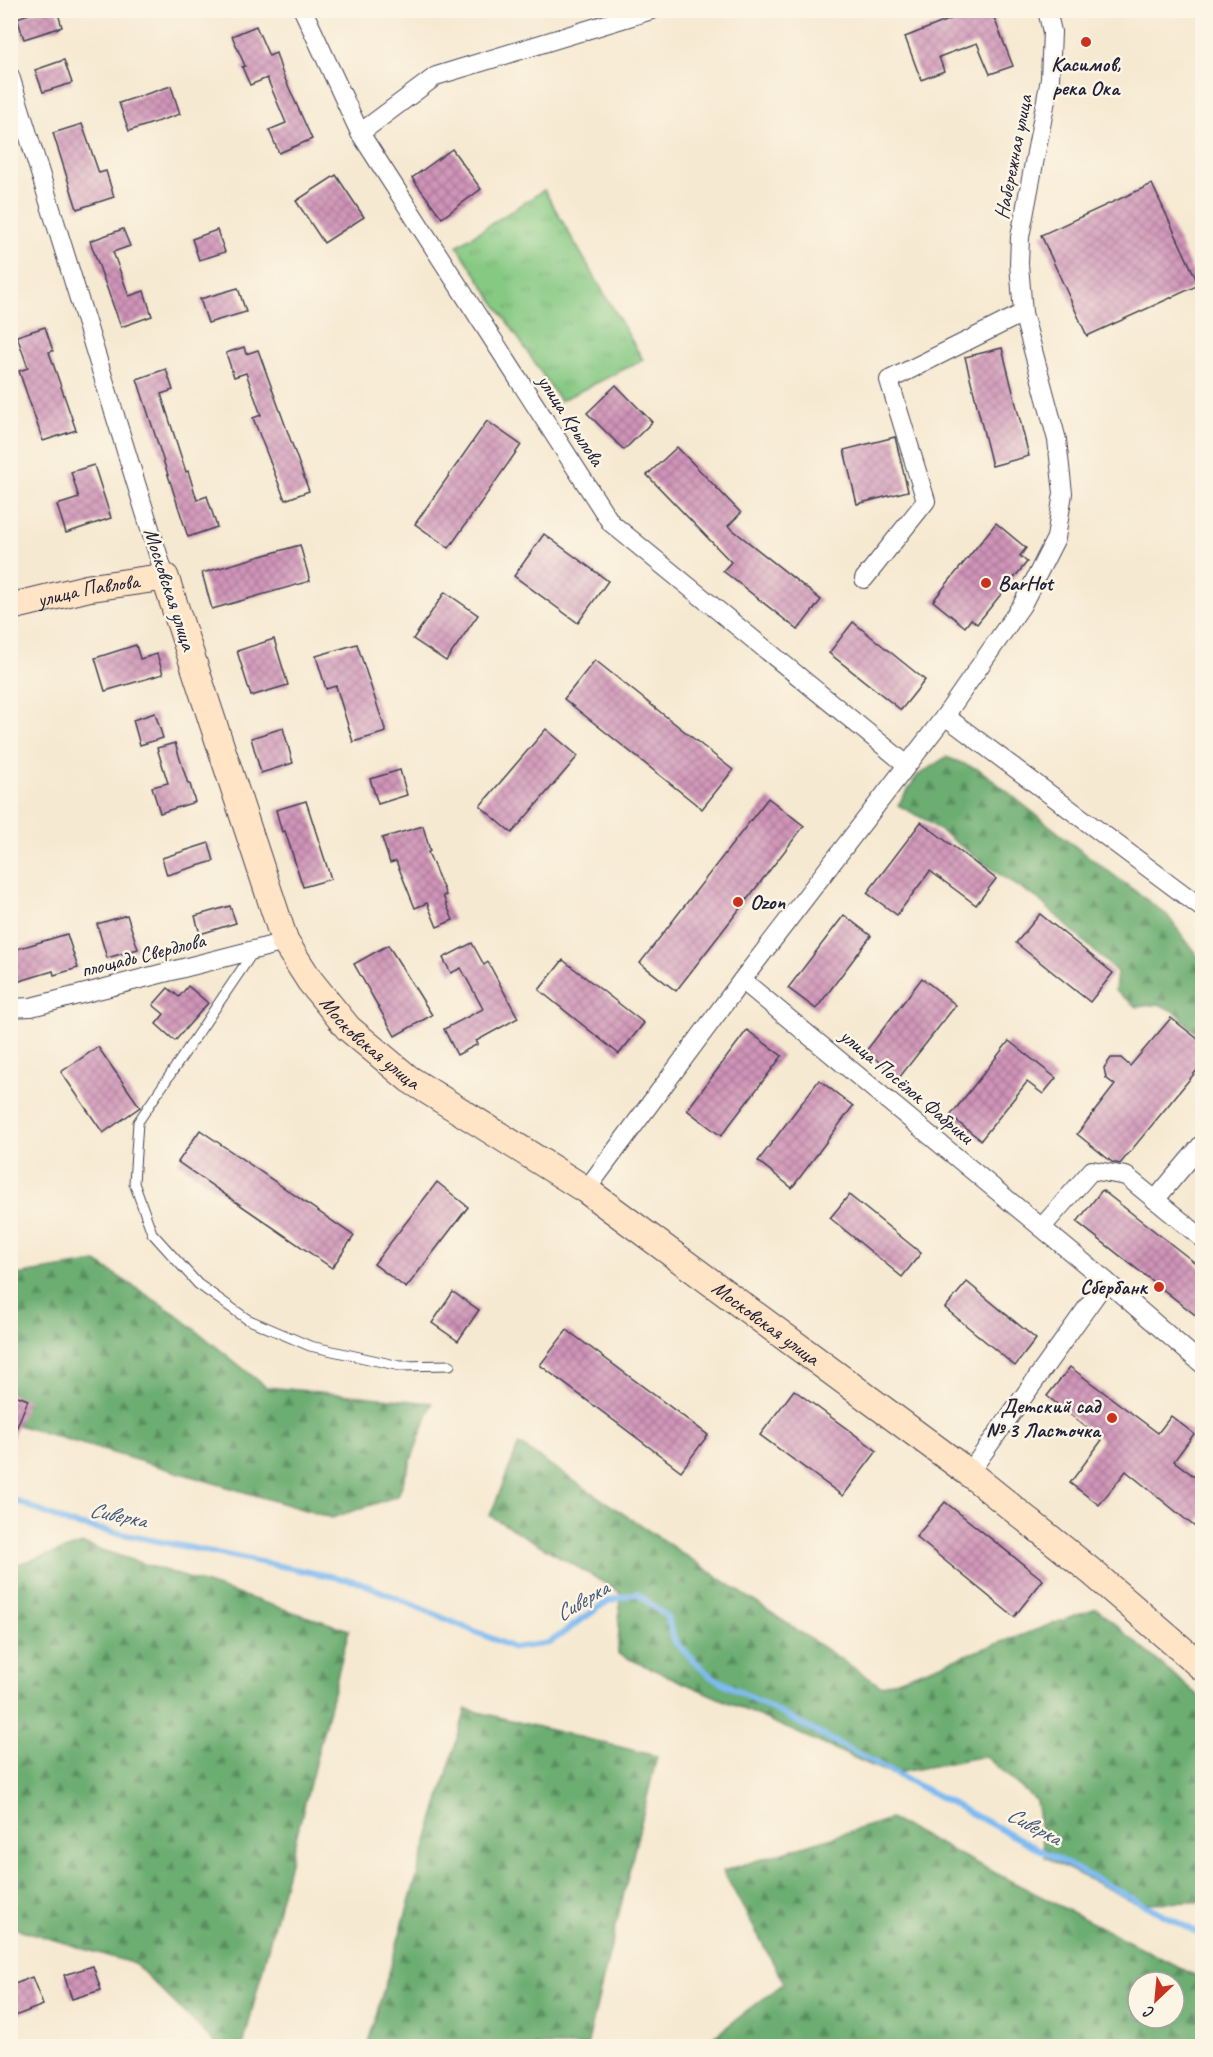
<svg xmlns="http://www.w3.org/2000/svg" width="1213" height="2057" viewBox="0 0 1213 2057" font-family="Caveat,sans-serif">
<defs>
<pattern id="grass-tufts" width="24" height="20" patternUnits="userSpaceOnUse" patternTransform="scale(1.5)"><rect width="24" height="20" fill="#86c983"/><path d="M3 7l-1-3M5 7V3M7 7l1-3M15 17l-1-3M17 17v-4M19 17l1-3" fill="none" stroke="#73ac72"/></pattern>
<pattern id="forest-firs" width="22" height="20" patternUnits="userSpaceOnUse" patternTransform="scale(1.5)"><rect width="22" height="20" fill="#6cad71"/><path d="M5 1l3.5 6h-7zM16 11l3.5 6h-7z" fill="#588c5e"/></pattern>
<pattern id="building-cross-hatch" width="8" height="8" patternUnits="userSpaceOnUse" patternTransform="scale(1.5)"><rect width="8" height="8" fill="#d094b8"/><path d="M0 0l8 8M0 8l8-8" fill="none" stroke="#a87897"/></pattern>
</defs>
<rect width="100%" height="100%" fill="#fcf5e5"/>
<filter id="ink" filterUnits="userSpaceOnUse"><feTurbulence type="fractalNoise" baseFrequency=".0167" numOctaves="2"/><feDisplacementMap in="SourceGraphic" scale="12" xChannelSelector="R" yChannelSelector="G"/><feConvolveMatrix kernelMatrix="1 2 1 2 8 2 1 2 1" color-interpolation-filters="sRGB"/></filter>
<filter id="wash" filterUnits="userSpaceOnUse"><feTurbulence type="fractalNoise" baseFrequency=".008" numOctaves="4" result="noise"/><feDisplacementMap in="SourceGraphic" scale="24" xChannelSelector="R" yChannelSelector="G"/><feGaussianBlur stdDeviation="1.35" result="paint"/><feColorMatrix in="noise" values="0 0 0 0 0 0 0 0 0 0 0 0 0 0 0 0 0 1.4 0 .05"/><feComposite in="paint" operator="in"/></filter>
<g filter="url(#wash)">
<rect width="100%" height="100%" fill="#f6e9d1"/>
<path fill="url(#grass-tufts)" stroke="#54765f" stroke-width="1.5" d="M 544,190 L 643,360 L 560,401 L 457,246 Z"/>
<g fill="url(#forest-firs)" stroke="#476856" stroke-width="1.5" fill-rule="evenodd">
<path d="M 946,757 L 980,770 L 1080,850 L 1167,915 L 1202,962 L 1202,1040 L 1177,1013 L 1159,1004 L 1137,1007 L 1115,991 L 1117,972 L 1037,898 L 1003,877 L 924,819 L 898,805 L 917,776 Z"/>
<path d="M 96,1262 L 176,1314 L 266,1387 L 432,1403 L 398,1496 L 332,1518 L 11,1423 L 11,1276 Z"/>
<path d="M 519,1444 L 881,1686 L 1096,1608 L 1202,1699 L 1202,1902 L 1136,1903 L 1045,1857 L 1036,1801 L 985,1756 L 891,1774 L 618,1654 L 620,1592 L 490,1516 Z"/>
<path d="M 83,1544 L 349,1630 L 243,2046 L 218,2046 L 135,1964 L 11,1927 L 11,1566 Z"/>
<path d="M 466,1709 L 657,1756 L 587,2046 L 367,2046 Z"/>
<path d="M 890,1819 L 1202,1979 L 1202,2046 L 702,2046 L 784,1983 L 723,1871 ZM 1138,1982 L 1174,1982 L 1174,2018 L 1138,2018 Z"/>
</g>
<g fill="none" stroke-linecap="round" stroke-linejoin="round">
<path stroke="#7fbbf1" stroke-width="6" d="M 10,1498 L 68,1523 L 359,1582 L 514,1648 L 549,1643 L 608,1601 L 637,1593 L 667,1617 L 675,1642 L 710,1676 L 1202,1935"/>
</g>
<g id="blocks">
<g fill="url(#building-cross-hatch)">
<path d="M 41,10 L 57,10 L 62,27 L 24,39 L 17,18 Z"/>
<path d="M 974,10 L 991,10 L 1013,66 L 990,74 L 977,43 L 939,57 L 944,71 L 921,80 L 905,37 Z"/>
<path d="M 256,26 L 269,56 L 276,53 L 282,72 L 312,139 L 279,153 L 269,130 L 286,123 L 267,78 L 250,85 L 242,67 L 245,66 L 232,36 Z"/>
<path d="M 64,60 L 72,83 L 43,92 L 35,70 Z"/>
<path d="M 171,86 L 180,114 L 129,131 L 119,103 Z"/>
<path d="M 82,124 L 99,173 L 106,171 L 114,197 L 77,209 L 53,133 Z"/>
<path d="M 452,149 L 481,189 L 442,218 L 412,178 Z"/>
<path d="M 336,175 L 364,217 L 324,243 L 296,201 Z"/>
<path d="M 1152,184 L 1199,285 L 1087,336 L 1041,235 Z"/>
<path d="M 123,229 L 130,246 L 113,252 L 129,296 L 144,291 L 152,316 L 121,327 L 90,241 Z"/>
<path d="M 217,230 L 225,252 L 199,260 L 192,239 Z"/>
<path d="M 238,288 L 246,312 L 208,323 L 200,299 Z"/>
<path d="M 45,327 L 53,351 L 49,352 L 76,430 L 43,441 L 19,371 L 28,368 L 17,336 Z"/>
<path d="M 244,347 L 246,354 L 258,350 L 309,491 L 285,500 L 253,418 L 261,415 L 246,373 L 234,377 L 226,353 Z"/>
<path d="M 1002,348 L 1029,456 L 992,466 L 965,357 Z"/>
<path d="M 166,369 L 173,390 L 161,394 L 186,472 L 188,471 L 197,500 L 207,496 L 217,527 L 188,537 L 137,379 Z"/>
<path d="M 616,385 L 652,422 L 624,450 L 587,413 Z"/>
<path d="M 487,421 L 521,445 L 449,548 L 415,524 Z"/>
<path d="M 895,437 L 908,491 L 857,504 L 844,450 Z"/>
<path d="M 677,447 L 741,513 L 728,526 L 821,600 L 798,630 L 723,571 L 731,562 L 647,475 Z"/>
<path d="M 94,465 L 111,518 L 66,533 L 57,505 L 79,498 L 71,472 Z"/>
<path d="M 996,523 L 1026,548 L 1020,556 L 1027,562 L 977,624 L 971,619 L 965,627 L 933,601 Z"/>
<path d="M 544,534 L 608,581 L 578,623 L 514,576 Z"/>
<path d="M 300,545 L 310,581 L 212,609 L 202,573 Z"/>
<path d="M 445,592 L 478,615 L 446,661 L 413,639 Z"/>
<path d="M 853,622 L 925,680 L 901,710 L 829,653 Z"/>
<path d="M 274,639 L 288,685 L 251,696 L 237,651 Z"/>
<path d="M 357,644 L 386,732 L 353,742 L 336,686 L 326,689 L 316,656 Z"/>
<path d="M 136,645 L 140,659 L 157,654 L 163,674 L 105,691 L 95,658 Z"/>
<path d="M 595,660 L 733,770 L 702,809 L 564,699 Z"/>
<path d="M 155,713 L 163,738 L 140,745 L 133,720 Z"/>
<path d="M 283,728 L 293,763 L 261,773 L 251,738 Z"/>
<path d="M 546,729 L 578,756 L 512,833 L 480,806 Z"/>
<path d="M 175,743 L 188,784 L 190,784 L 195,802 L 160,813 L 152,787 L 168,783 L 157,748 Z"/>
<path d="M 400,770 L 407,795 L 378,804 L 370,779 Z"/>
<path d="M 768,798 L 804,826 L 676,991 L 640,963 Z"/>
<path d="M 306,801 L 331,879 L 303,887 L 285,831 L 282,832 L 276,810 Z"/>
<path d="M 921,822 L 996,879 L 976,905 L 930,871 L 897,915 L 867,893 Z"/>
<path d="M 423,826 L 430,851 L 428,852 L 446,895 L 443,896 L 453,920 L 437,927 L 427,903 L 415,908 L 396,861 L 390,863 L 382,838 Z"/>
<path d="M 209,843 L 214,861 L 167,875 L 162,858 Z"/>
<path d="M 230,906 L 236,923 L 200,934 L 195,916 Z"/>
<path d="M 1040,914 L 1113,973 L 1090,1002 L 1016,943 Z"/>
<path d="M 127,915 L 138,949 L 107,958 L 97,924 Z"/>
<path d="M 844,915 L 871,936 L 816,1009 L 788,988 Z"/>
<path d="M 67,934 L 78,968 L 54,975 L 53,971 L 10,984 L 10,951 Z"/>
<path d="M 472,943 L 484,965 L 488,962 L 518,1018 L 476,1041 L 478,1044 L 457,1055 L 444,1029 L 483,1009 L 461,968 L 451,973 L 443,958 Z"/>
<path d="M 388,945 L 432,1015 L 395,1036 L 354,964 Z"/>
<path d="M 563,960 L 644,1023 L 619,1054 L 539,990 Z"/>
<path d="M 922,978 L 956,1005 L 899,1078 L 866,1051 Z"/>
<path d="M 188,986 L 208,1003 L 175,1041 L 156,1024 L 164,1014 L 153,1005 L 168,988 L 179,997 Z"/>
<path d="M 1171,1018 L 1203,1043 L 1203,1063 L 1120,1164 L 1112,1162 L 1077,1134 L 1115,1085 L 1106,1078 L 1104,1068 L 1111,1058 L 1121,1058 L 1130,1066 Z"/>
<path d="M 747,1030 L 782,1056 L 721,1136 L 687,1110 Z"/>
<path d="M 1009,1041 L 1056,1078 L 1043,1094 L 1027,1082 L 981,1140 L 950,1116 Z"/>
<path d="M 98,1047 L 140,1107 L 103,1133 L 61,1072 Z"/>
<path d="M 819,1080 L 853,1106 L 792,1188 L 758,1161 Z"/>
<path d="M 200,1130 L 354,1236 L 332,1268 L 178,1162 Z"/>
<path d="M 437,1182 L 468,1207 L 406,1288 L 374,1264 Z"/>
<path d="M 1102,1190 L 1203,1269 L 1203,1321 L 1077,1222 Z"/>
<path d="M 849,1195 L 921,1253 L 902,1277 L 830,1218 Z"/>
<path d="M 967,1282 L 1036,1339 L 1015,1366 L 945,1308 Z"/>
<path d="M 453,1292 L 479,1310 L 458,1341 L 432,1323 Z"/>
<path d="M 567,1330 L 708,1435 L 681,1471 L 540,1365 Z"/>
<path d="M 1070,1367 L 1158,1433 L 1171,1416 L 1194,1434 L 1174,1461 L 1203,1483 L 1203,1516 L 1195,1527 L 1126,1471 L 1099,1505 L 1070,1483 L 1102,1440 L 1047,1396 Z"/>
<path d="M 794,1390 L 877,1451 L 843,1496 L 760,1435 Z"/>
<path d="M 10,1393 L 28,1400 L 11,1441 L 10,1441 Z"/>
<path d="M 945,1502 L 1043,1580 L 1014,1617 L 916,1537 Z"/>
<path d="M 93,1966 L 101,1990 L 72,1999 L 64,1975 Z"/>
<path d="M 32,1977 L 43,2005 L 10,2018 L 10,1986 Z"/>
</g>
</g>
</g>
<g filter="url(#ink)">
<use href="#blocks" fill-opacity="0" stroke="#424052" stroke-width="1.5"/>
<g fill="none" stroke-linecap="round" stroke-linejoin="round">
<g stroke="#424052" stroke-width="11">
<path id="service" d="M 254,951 L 138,1122 L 134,1183 L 152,1233 L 198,1284 L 247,1319 L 310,1346 L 400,1366 L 450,1365"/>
</g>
<g stroke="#424052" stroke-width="20">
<g id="minor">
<path d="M 303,10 L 360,133 L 611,523 L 907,765"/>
<path d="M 10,76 L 165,577"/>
<path d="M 360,133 L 436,76 L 652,10"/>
<path d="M 864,579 L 926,501 L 889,380 L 1023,313"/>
<path d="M 945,716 L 1202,908"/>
<path d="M 742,980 L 1106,1281 L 969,1473"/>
<path d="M 10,1008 L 31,1007 L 285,942"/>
<path d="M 586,1190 L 742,980 L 945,716 L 1022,605 L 1056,538 L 1063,493 L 1057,440 L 1023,313 L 1019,264 L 1020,237 L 1050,79 L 1052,32 L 1047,10"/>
<path d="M 1155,1200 L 1202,1144"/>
<path d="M 1042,1227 L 1092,1170 L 1126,1176 L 1202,1238"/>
<path d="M 1106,1281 L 1202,1364"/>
</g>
</g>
<g stroke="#424052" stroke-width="29">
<g id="secondary">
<path id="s1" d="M 10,607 L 88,588 L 165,577 L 285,942 L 310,981 L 348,1028 L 409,1079 L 586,1190 L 969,1473 L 1093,1573 L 1202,1667"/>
</g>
</g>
<use href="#service" stroke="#fff" stroke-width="9"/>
<use href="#minor" stroke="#fff" stroke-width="18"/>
<use href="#secondary" stroke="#ffe4c6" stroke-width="27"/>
</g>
</g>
<g fill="#c8321e" stroke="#fcf5e5" stroke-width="2">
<circle cx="1086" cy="42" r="6"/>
<circle cx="986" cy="583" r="6"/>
<circle cx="738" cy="902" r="6"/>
<circle cx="1159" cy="1287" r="6"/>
<circle cx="1112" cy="1418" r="6"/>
</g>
<g text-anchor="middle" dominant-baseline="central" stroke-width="5" stroke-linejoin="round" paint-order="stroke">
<g font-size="21" font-weight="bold" fill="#22223b" stroke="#fcf5e5" text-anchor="start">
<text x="1086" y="64" text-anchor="middle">Касимов,<tspan x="1086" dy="24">река Ока</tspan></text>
<text x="998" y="583">BarHot</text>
<text x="750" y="902">Ozon</text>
<text x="1147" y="1287" text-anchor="end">Сбербанк</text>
<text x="1100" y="1406" text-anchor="end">Детский сад<tspan x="1100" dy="24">№ 3 Ласточка</tspan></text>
</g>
<g font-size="21" fill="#22223b" stroke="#fcf5e5">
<text transform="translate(1013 157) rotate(-79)">Набережная улица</text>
<text transform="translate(571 420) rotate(57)">улица Крылова</text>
<text transform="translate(170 589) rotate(72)">Московская улица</text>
<text stroke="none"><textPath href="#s1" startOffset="80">улица Павлова</textPath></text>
<text transform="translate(143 955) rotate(-14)">площадь Свердлова</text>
<text stroke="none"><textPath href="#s1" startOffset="675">Московская улица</textPath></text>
<text transform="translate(907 1086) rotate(40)">улица Посёлок Фабрики</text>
<text stroke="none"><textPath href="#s1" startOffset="1161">Московская улица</textPath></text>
</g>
<g font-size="22" font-style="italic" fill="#43587b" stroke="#fcf5e5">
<text transform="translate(118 1515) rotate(12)">Сиверка</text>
<text transform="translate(582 1601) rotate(-31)">Сиверка</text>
<text transform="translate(1034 1826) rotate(28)">Сиверка</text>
</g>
</g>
<rect width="1213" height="2057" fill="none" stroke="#fcf5e5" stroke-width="36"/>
<g transform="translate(1156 2000) rotate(206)"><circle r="28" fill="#fcf5e5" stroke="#a5a1a1" stroke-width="1.5"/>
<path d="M0-4.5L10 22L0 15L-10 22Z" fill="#c8321e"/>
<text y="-9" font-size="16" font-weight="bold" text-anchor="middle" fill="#22223b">С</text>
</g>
</svg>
